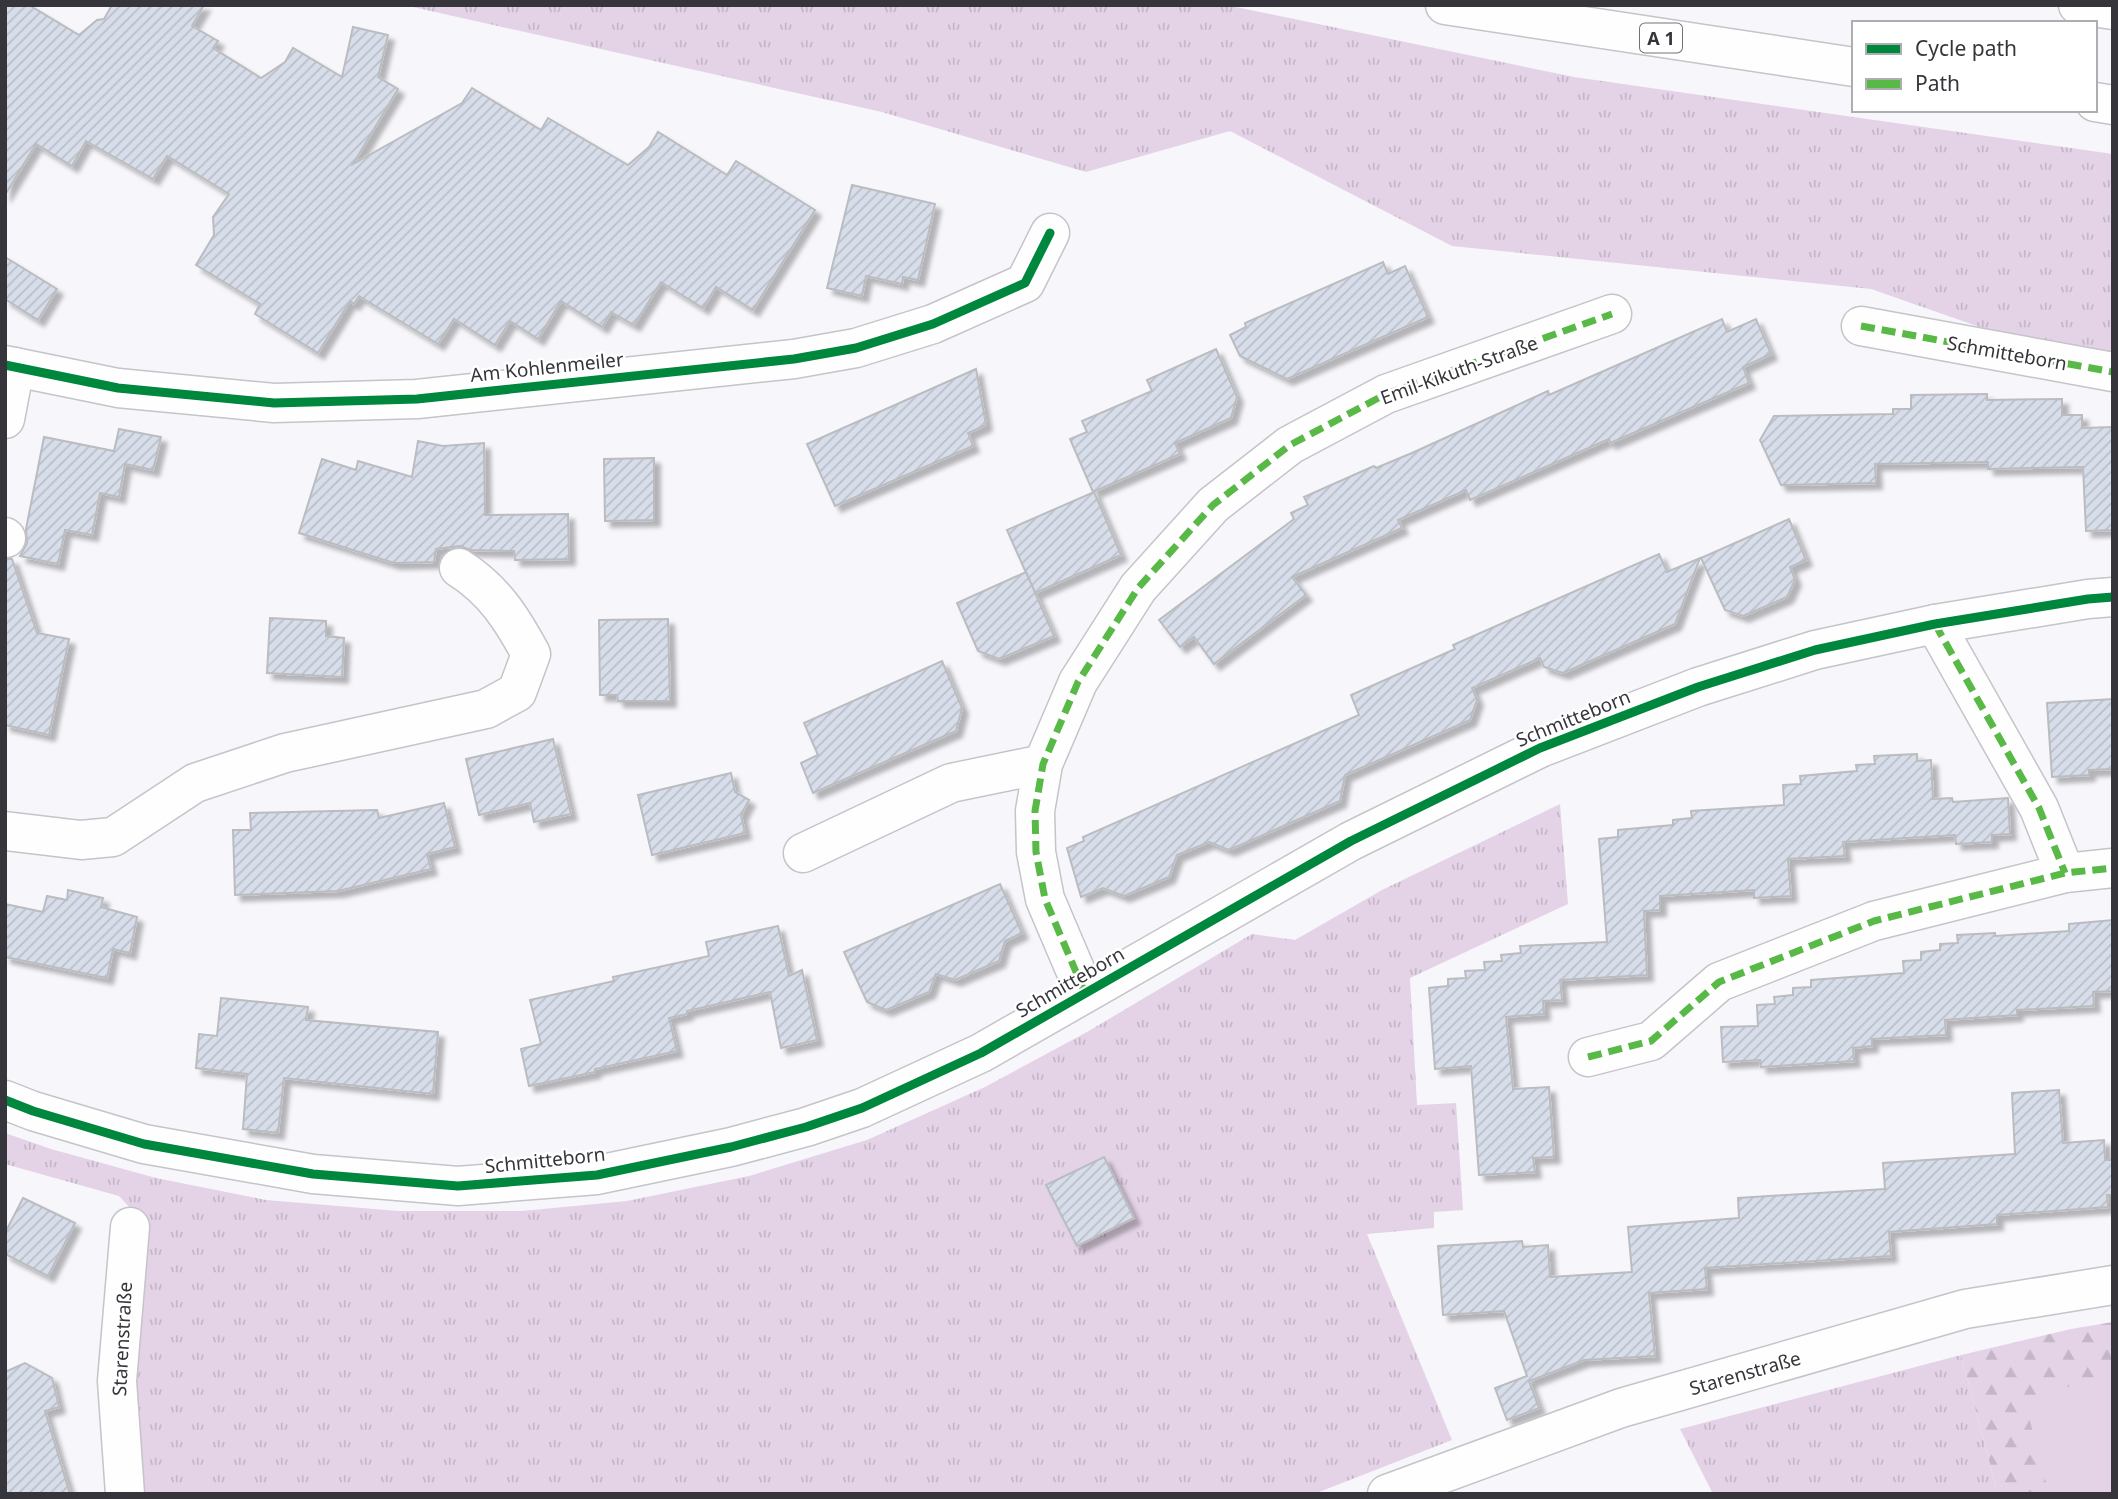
<svg xmlns="http://www.w3.org/2000/svg" width="2118" height="1499" viewBox="0 0 2118 1499" font-family="'Noto Sans',sans-serif">
<defs>
<pattern id="grass-tufts" width="24" height="20" patternUnits="userSpaceOnUse" patternTransform="scale(1.75)"><rect width="24" height="20" fill="#e4d3e7"/><path d="M3 7l-1-3M5 7V3M7 7l1-3M15 17l-1-3M17 17v-4M19 17l1-3" fill="none" stroke="#c4b6c7"/></pattern>
<pattern id="forest-firs" width="22" height="20" patternUnits="userSpaceOnUse" patternTransform="scale(1.75)"><rect width="22" height="20" fill="#e4d3e7"/><path d="M5 1l3.5 6h-7zM16 11l3.5 6h-7z" fill="#c4b6c7"/></pattern>
<pattern id="building-hatch" width="6" height="6" patternUnits="userSpaceOnUse" patternTransform="scale(1.75)"><rect width="6" height="6" fill="#d7deea"/><path d="M-1 1l2-2M0 6l6-6M5 7l2-2" fill="none" stroke="#b9bfca"/></pattern>
<filter id="shadow"><feDropShadow dx="6" dy="6" stdDeviation="2" flood-color="#0004"/></filter>
</defs>
<rect width="100%" height="100%" fill="#f6f6fb"/>
<g fill="url(#grass-tufts)">
<path d="M 404,5 L 1226,5 L 1574,77 L 2113,154 L 2113,355 L 2014,339 L 1871,289 L 1452,246 L 1230,131 L 1086,172 L 882,112 Z"/>
<path d="M 1560,804 L 1568,904 L 1410,978 L 1417,1105 L 1456,1103 L 1463,1210 L 1434,1212 L 1434,1228 L 1367,1234 L 1452,1440 L 1314,1494 L 142,1494 L 136,1390 L 137,1311 L 147,1226 L 119,1196 L 5,1164 L 5,1133 L 51,1149 L 156,1178 L 266,1200 L 398,1211 L 522,1211 L 627,1201 L 749,1176 L 867,1140 L 985,1087 L 1087,1032 L 1252,934 L 1295,940 L 1382,890 Z"/>
<path d="M 1961,1355 L 1998,1494 L 1713,1494 L 1680,1429 Z"/>
</g>
<path fill="url(#forest-firs)" d="M 2113,1322 L 2113,1494 L 1998,1494 L 1961,1355 L 2071,1329 Z"/>
<path fill="#e4d3e7" d="M 2113,1375 L 2113,1494 L 2049,1494 L 2024,1398 Z"/>
<g fill="url(#building-hatch)" stroke="#bbbcc0" stroke-width="2" filter="url(#shadow)">
<path d="M 5,5 L 29,5 L 79,35 L 97,20 L 104,19 L 112,5 L 204,5 L 192,26 L 218,41 L 213,48 L 261,78 L 285,62 L 293,48 L 342,77 L 353,27 L 388,35 L 378,77 L 398,89 L 353,164 L 462,103 L 472,88 L 541,130 L 548,118 L 628,165 L 649,147 L 658,132 L 727,175 L 736,161 L 815,210 L 753,310 L 716,287 L 703,308 L 661,282 L 634,325 L 611,312 L 602,327 L 561,301 L 538,339 L 510,321 L 495,345 L 454,319 L 438,344 L 359,296 L 354,304 L 350,301 L 318,353 L 255,314 L 260,304 L 196,265 L 214,235 L 213,217 L 229,194 L 167,156 L 153,179 L 86,141 L 72,166 L 36,144 L 5,195 Z"/>
<path d="M 852,185 L 935,204 L 918,280 L 903,277 L 902,284 L 866,276 L 862,296 L 827,288 Z"/>
<path d="M 5,257 L 57,289 L 38,320 L 5,299 Z"/>
<path d="M 1383,262 L 1388,274 L 1405,266 L 1428,317 L 1287,379 L 1240,356 L 1230,335 L 1246,327 L 1245,323 Z"/>
<path d="M 1722,319 L 1727,332 L 1756,319 L 1771,354 L 1743,367 L 1749,383 L 1610,443 L 1609,439 L 1470,500 L 1466,490 L 1398,520 L 1402,528 L 1292,577 L 1306,595 L 1214,664 L 1194,637 L 1180,647 L 1159,620 L 1294,519 L 1291,513 L 1308,505 L 1304,497 L 1374,466 L 1376,468 L 1412,453 L 1548,391 L 1549,395 Z"/>
<path d="M 1216,349 L 1237,397 L 1231,418 L 1175,443 L 1180,454 L 1093,492 L 1070,439 L 1087,432 L 1082,421 L 1152,391 L 1147,380 Z"/>
<path d="M 976,369 L 986,425 L 968,433 L 973,446 L 835,506 L 807,444 Z"/>
<path d="M 1987,394 L 1987,400 L 2062,399 L 2062,415 L 2082,415 L 2082,428 L 2113,427 L 2113,530 L 2086,531 L 2083,467 L 1988,469 L 1988,462 L 1875,464 L 1876,483 L 1781,485 L 1760,440 L 1774,416 L 1893,414 L 1893,409 L 1911,409 L 1911,395 Z"/>
<path d="M 119,429 L 161,437 L 153,470 L 125,464 L 119,497 L 100,493 L 92,535 L 65,530 L 58,564 L 20,556 L 27,543 L 26,529 L 44,437 L 114,451 Z"/>
<path d="M 418,441 L 443,446 L 484,443 L 485,515 L 568,514 L 569,559 L 515,560 L 514,551 L 471,550 L 460,546 L 436,549 L 434,562 L 394,563 L 299,533 L 322,459 L 356,470 L 358,461 L 412,477 Z"/>
<path d="M 654,458 L 654,520 L 605,521 L 604,459 Z"/>
<path d="M 1094,492 L 1121,555 L 1035,593 L 1007,530 Z"/>
<path d="M 1789,519 L 1806,560 L 1790,567 L 1795,580 L 1787,597 L 1743,616 L 1725,610 L 1701,558 Z"/>
<path d="M 1659,554 L 1667,572 L 1700,558 L 1675,624 L 1563,673 L 1544,667 L 1540,658 L 1472,688 L 1477,700 L 1470,720 L 1345,775 L 1340,801 L 1229,850 L 1209,842 L 1177,855 L 1169,877 L 1124,896 L 1103,888 L 1081,897 L 1067,848 L 1084,841 L 1083,837 L 1359,715 L 1351,695 L 1455,649 L 1453,645 Z"/>
<path d="M 5,559 L 12,559 L 37,633 L 69,639 L 49,735 L 5,725 Z"/>
<path d="M 1026,572 L 1054,636 L 999,659 L 978,651 L 957,603 Z"/>
<path d="M 270,618 L 326,621 L 326,636 L 344,638 L 342,677 L 267,673 Z"/>
<path d="M 668,619 L 670,701 L 618,701 L 617,695 L 600,695 L 599,620 Z"/>
<path d="M 942,661 L 962,708 L 956,731 L 813,793 L 801,763 L 818,755 L 804,723 Z"/>
<path d="M 2113,699 L 2113,769 L 2089,770 L 2089,775 L 2052,777 L 2047,703 Z"/>
<path d="M 553,739 L 571,814 L 534,822 L 530,803 L 479,815 L 466,759 Z"/>
<path d="M 1917,754 L 1917,761 L 1931,760 L 1933,799 L 1952,798 L 1953,802 L 2008,798 L 2010,834 L 1992,835 L 1992,842 L 1956,844 L 1955,835 L 1843,842 L 1845,856 L 1788,859 L 1791,896 L 1754,898 L 1754,890 L 1660,896 L 1660,910 L 1644,911 L 1647,975 L 1560,980 L 1562,1000 L 1543,1001 L 1544,1014 L 1506,1017 L 1513,1089 L 1549,1087 L 1554,1157 L 1533,1158 L 1535,1172 L 1479,1175 L 1471,1066 L 1435,1069 L 1429,988 L 1448,986 L 1448,979 L 1466,978 L 1465,971 L 1485,970 L 1484,962 L 1502,961 L 1501,955 L 1521,953 L 1520,946 L 1607,942 L 1599,839 L 1618,837 L 1618,830 L 1673,825 L 1673,820 L 1692,818 L 1691,811 L 1784,805 L 1783,785 L 1801,784 L 1800,776 L 1857,771 L 1856,765 L 1875,764 L 1874,756 Z"/>
<path d="M 731,773 L 735,792 L 749,800 L 741,815 L 745,833 L 652,855 L 638,795 Z"/>
<path d="M 444,803 L 455,847 L 427,854 L 431,869 L 338,891 L 235,895 L 233,830 L 251,830 L 250,813 L 377,810 L 379,818 Z"/>
<path d="M 1000,884 L 1022,933 L 1005,941 L 999,961 L 955,980 L 936,974 L 929,992 L 886,1010 L 867,1002 L 844,952 Z"/>
<path d="M 68,890 L 103,898 L 101,907 L 137,917 L 130,953 L 113,949 L 107,978 L 5,957 L 5,904 L 43,912 L 47,896 L 67,900 Z"/>
<path d="M 2113,920 L 2113,991 L 2093,992 L 2094,1006 L 2017,1010 L 2017,1015 L 1945,1020 L 1946,1035 L 1872,1039 L 1872,1046 L 1853,1048 L 1854,1061 L 1761,1067 L 1760,1060 L 1723,1062 L 1721,1027 L 1758,1026 L 1757,1005 L 1775,1004 L 1774,997 L 1793,995 L 1793,988 L 1811,987 L 1811,980 L 1904,973 L 1903,961 L 1921,960 L 1921,952 L 1940,950 L 1940,944 L 1958,943 L 1957,935 L 1995,933 L 1995,936 L 2069,931 L 2069,924 Z"/>
<path d="M 778,926 L 789,976 L 802,970 L 817,1040 L 781,1048 L 770,992 L 687,1011 L 687,1014 L 669,1018 L 677,1051 L 595,1069 L 595,1072 L 529,1086 L 521,1049 L 541,1044 L 530,1000 L 614,981 L 613,977 L 709,956 L 706,942 Z"/>
<path d="M 221,998 L 308,1007 L 306,1020 L 438,1032 L 433,1094 L 284,1078 L 278,1133 L 243,1129 L 247,1074 L 196,1068 L 199,1034 L 217,1036 Z"/>
<path d="M 2059,1090 L 2063,1143 L 2104,1140 L 2105,1160 L 2113,1160 L 2113,1195 L 2107,1195 L 2108,1207 L 1997,1215 L 1997,1224 L 1889,1232 L 1891,1256 L 1705,1268 L 1707,1289 L 1649,1293 L 1655,1356 L 1584,1360 L 1529,1381 L 1539,1408 L 1507,1420 L 1495,1388 L 1527,1376 L 1504,1311 L 1443,1315 L 1438,1246 L 1522,1241 L 1523,1247 L 1548,1245 L 1550,1277 L 1632,1272 L 1628,1227 L 1739,1218 L 1738,1198 L 1885,1189 L 1883,1163 L 2015,1154 L 2012,1093 Z"/>
<path d="M 1104,1157 L 1134,1218 L 1077,1246 L 1046,1185 Z"/>
<path d="M 23,1198 L 75,1223 L 48,1276 L 5,1254 L 5,1233 Z"/>
<path d="M 25,1363 L 52,1378 L 59,1407 L 45,1411 L 70,1494 L 5,1494 L 5,1372 Z"/>
</g>
<g fill="none" stroke-linecap="round" stroke-linejoin="round">
<g stroke="#c4c4c9" stroke-width="41">
<g id="minor">
<path d="M 1861,326 L 2113,372"/>
<path d="M 5,365 L 118,388 L 274,403 L 417,399 L 794,359 L 856,348 L 933,324 L 1025,283 L 1050,233"/>
<path d="M 5,419 L 15,367"/>
<path d="M 5,537 L 6,538"/>
<path d="M 1935,624 L 2039,808 L 2065,873"/>
<path d="M 5,831 L 81,840 L 113,837 L 195,783 L 285,753 L 486,709 L 517,692 L 531,654 C 512,619 494,590 459,568"/>
<path d="M 803,853 L 951,783 L 1043,764"/>
<path d="M 1085,993 L 1045,899 L 1036,852 L 1035,811 L 1043,764 L 1078,682 L 1138,588 L 1213,505 L 1290,445 L 1386,394 L 1612,314"/>
<path d="M 1588,1057 L 1651,1041 L 1719,982 L 1874,921 L 2065,873 L 2113,868"/>
<path d="M 5,1100 L 33,1111 L 144,1144 L 313,1174 L 458,1186 L 597,1175 L 731,1147 L 806,1127 L 862,1108 L 981,1053 L 1351,841 L 1540,748 L 1698,687 L 1815,650 L 1935,624 L 2088,599 L 2113,597"/>
<path d="M 125,1494 L 117,1381 L 130,1227"/>
<path d="M 1387,1494 L 1621,1408 L 1965,1309 L 2113,1285"/>
</g>
</g>
<g stroke="#c4c4c9" stroke-width="41">
<g id="highway">
<path d="M 1445,5 L 1854,67"/>
<path d="M 2078,5 L 2113,10"/>
<path d="M 2095,102 L 2113,105"/>
</g>
</g>
<use href="#minor" stroke="#fefefe" stroke-width="38"/>
<use href="#highway" stroke="#fefefe" stroke-width="38"/>
<g stroke="#58b947" stroke-width="7" stroke-dasharray="14 7" stroke-linecap="butt">
<path d="M 1861,326 L 2113,372"/>
<path d="M 1935,624 L 2039,808 L 2065,873"/>
<path d="M 1085,993 L 1045,899 L 1036,852 L 1035,811 L 1043,764 L 1078,682 L 1138,588 L 1213,505 L 1290,445 L 1386,394 L 1612,314"/>
<path d="M 1588,1057 L 1651,1041 L 1719,982 L 1874,921 L 2065,873 L 2113,868"/>
</g>
<g stroke="#fff" stroke-width="13">
<g id="cycleway">
<path d="M 5,365 L 118,388 L 274,403 L 417,399 L 794,359 L 856,348 L 933,324 L 1025,283 L 1050,233"/>
<path d="M 5,1100 L 33,1111 L 144,1144 L 313,1174 L 458,1186 L 597,1175 L 731,1147 L 806,1127 L 862,1108 L 981,1053 L 1351,841 L 1540,748 L 1698,687 L 1815,650 L 1935,624 L 2088,599 L 2113,597"/>
</g>
</g>
<use href="#cycleway" stroke="#00873e" stroke-width="9"/>
</g>
<g text-anchor="middle" dominant-baseline="central" stroke-width="5" stroke-linejoin="round" paint-order="stroke">
<rect fill="#fff" stroke="#727276" stroke-width="2" x="1640" y="23.5" width="42" height="29" rx="5"/>
<g font-size="18" font-weight="bold" fill="#35353b">
<text x="1661" y="38">A 1</text>
</g>
<g font-size="19" fill="#35353b" stroke="#fff">
<text transform="translate(2007 353) rotate(10)">Schmitteborn</text>
<text transform="translate(547 367) rotate(-6)">Am Kohlenmeiler</text>
<text transform="translate(1459 370) rotate(-20)">Emil-Kikuth-Straße</text>
<text transform="translate(1573 718) rotate(-22)">Schmitteborn</text>
<text transform="translate(1070 982) rotate(-30)">Schmitteborn</text>
<text transform="translate(545 1160) rotate(-6)">Schmitteborn</text>
<text transform="translate(122 1339) rotate(-87)">Starenstraße</text>
<text transform="translate(1745 1373) rotate(-16)">Starenstraße</text>
</g>
</g>
<rect width="2118" height="1499" fill="none" stroke="#35353b" stroke-width="14"/>
<rect x="1852" y="21" width="245" height="91" fill="#ffffff" stroke="#aeaeb1" stroke-width="2"/>
<rect x="1866" y="44" width="35" height="10" fill="#00873e" stroke="#aeaeb1" stroke-width="2"/>
<text x="1915" y="56" font-size="21" fill="#35353b">Cycle path</text>
<rect x="1866" y="79" width="35" height="10" fill="#58b947" stroke="#aeaeb1" stroke-width="2"/>
<text x="1915" y="91" font-size="21" fill="#35353b">Path</text>
</svg>
